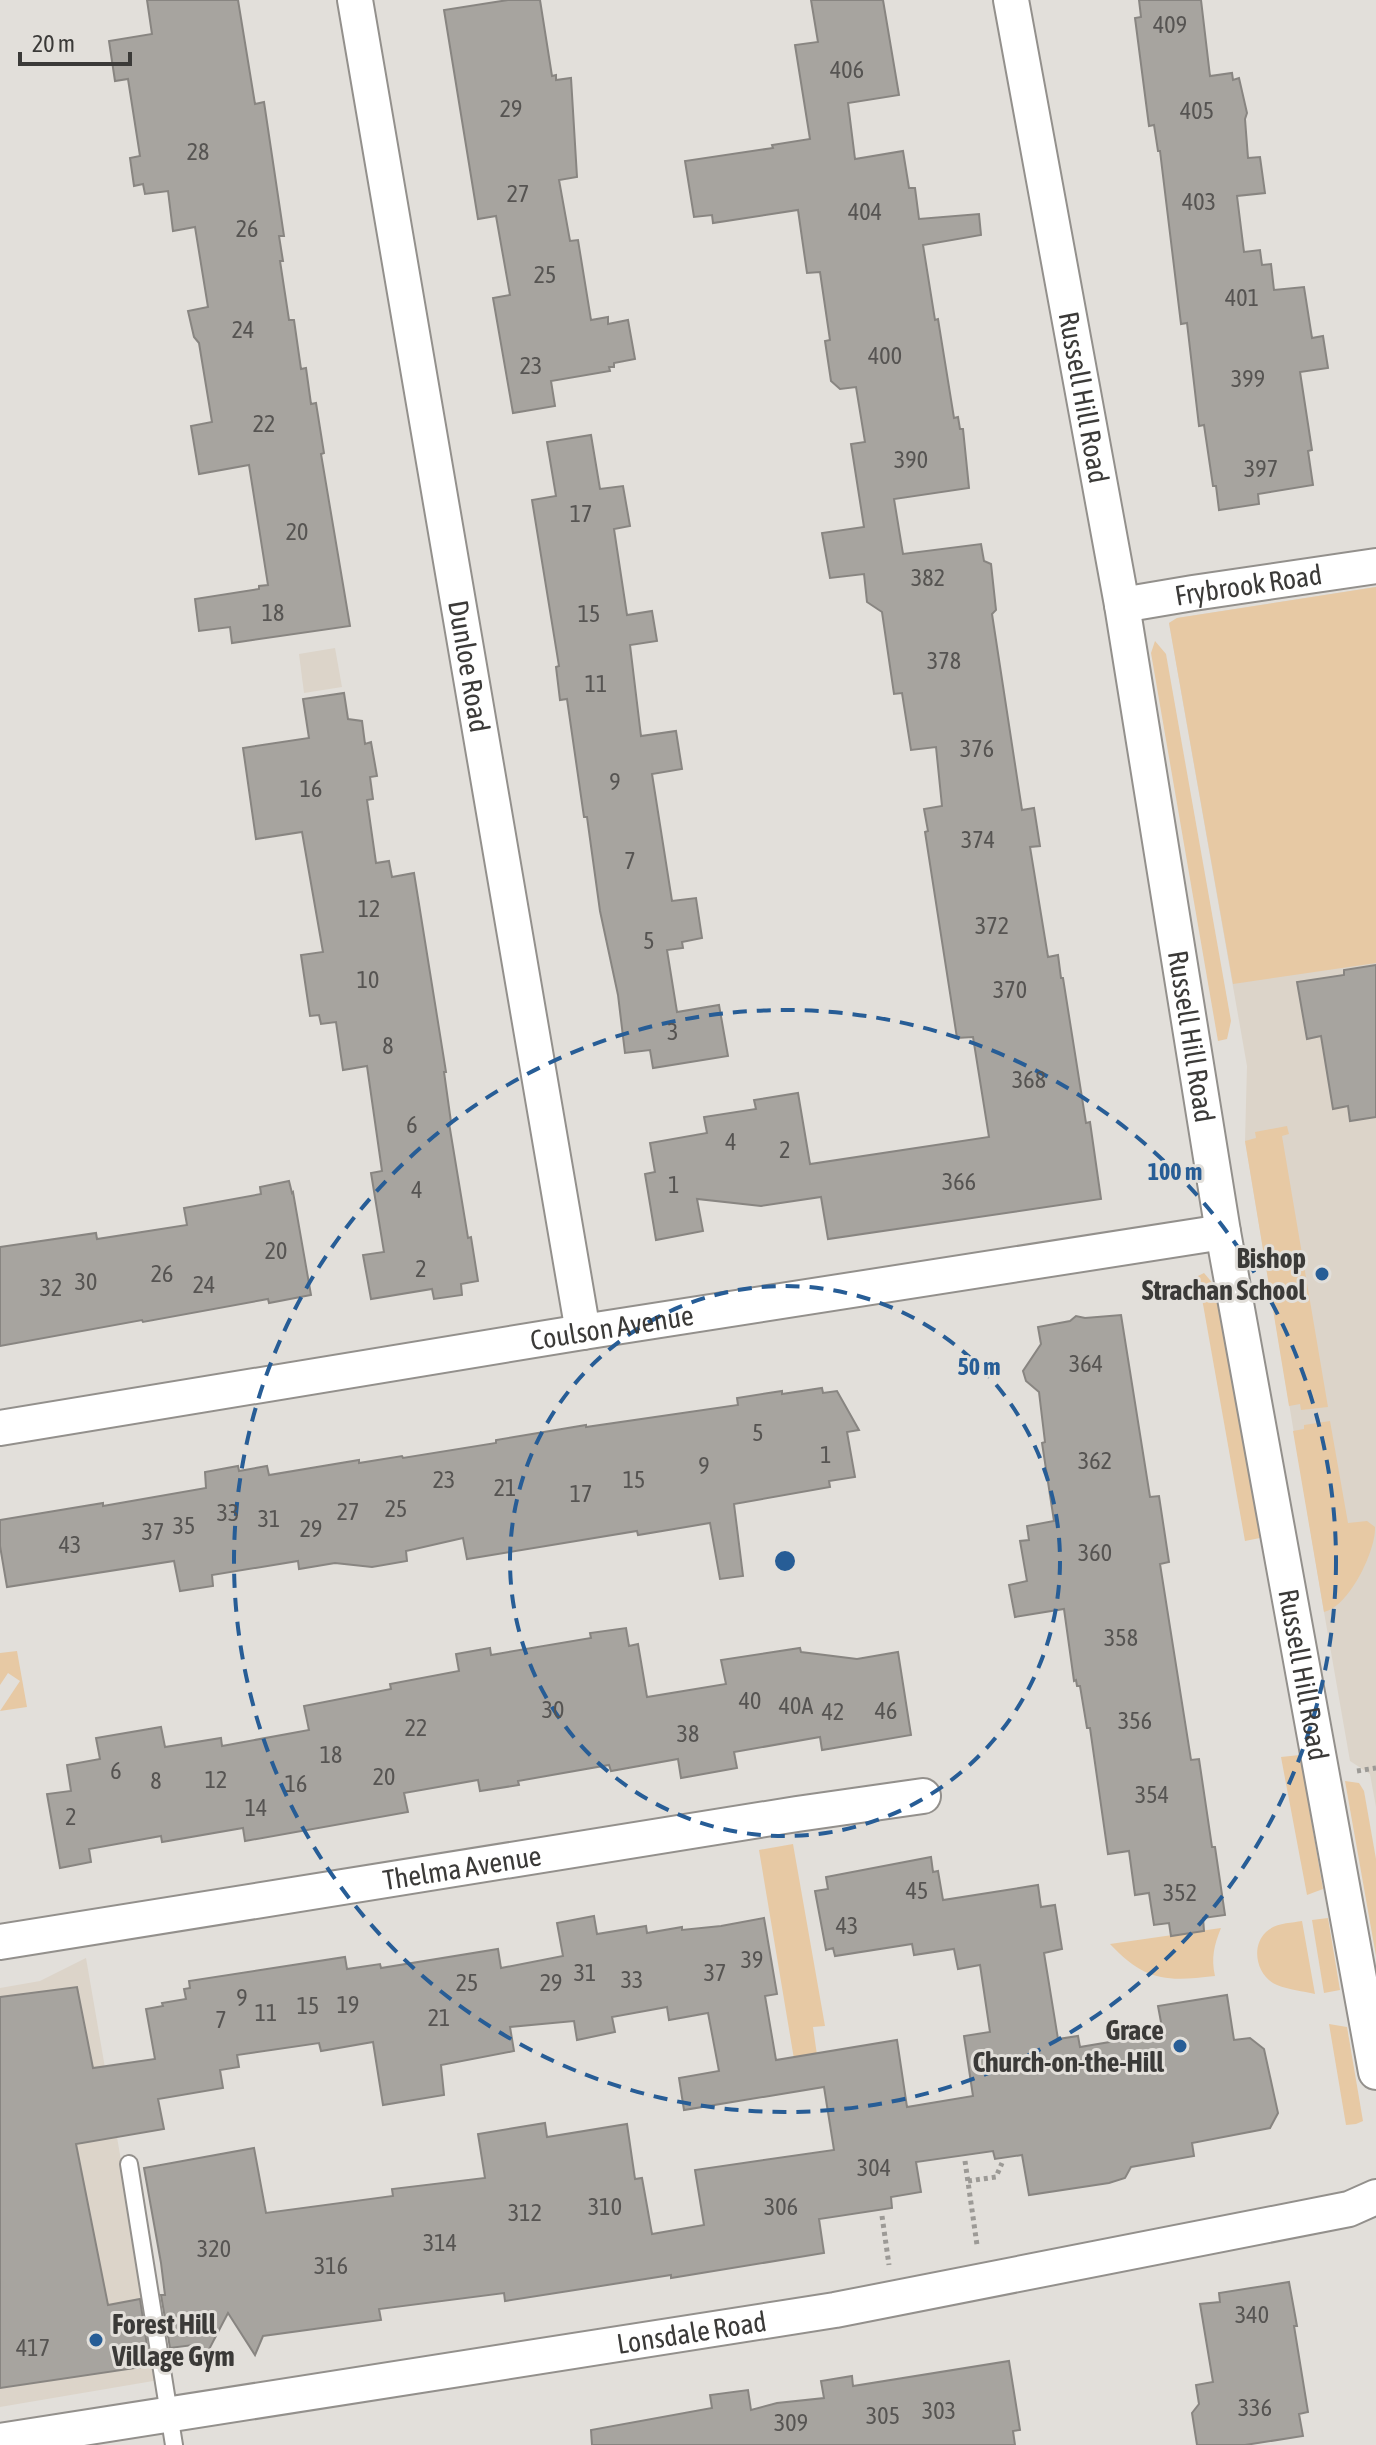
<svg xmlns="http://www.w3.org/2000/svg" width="1376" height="2445" viewBox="0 0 1376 2445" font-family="'Asap Condensed',sans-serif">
<rect width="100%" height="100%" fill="#e2dfda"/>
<g fill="#dcd4c9">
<path d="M 1376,587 L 1376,1807 L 1370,1774 L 1350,1761 L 1324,1612 L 1245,1141 L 1247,1066 L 1169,623 L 1177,618 Z"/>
<path d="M 335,648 L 342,687 L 304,693 L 299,654 Z"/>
<path d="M 86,1958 L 159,2380 L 0,2407 L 0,1988 L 40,1981 Z"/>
</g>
<g fill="#e7c9a4">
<path d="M 1376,587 L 1376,963 L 1233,984 L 1169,623 L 1177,618 Z"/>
<path d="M 1155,641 L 1166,654 L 1231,1021 L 1227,1039 L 1218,1041 L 1151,653 Z"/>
<path d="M 1287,1126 L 1289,1134 L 1282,1136 L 1328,1407 L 1301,1410 L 1300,1404 L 1289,1406 L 1245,1141 L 1256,1138 L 1255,1132 Z"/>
<path d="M 1204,1273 L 1215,1286 L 1218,1298 L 1260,1538 L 1245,1541 L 1198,1276 Z"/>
<path d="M 1330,1421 L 1348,1523 L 1367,1521 L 1375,1527 C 1376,1551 1349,1607 1324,1612 L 1293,1431 L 1304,1429 L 1304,1425 Z"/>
<path d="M 17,1651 L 27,1707 L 0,1711 L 20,1681 L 8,1673 L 0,1685 L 0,1653 Z"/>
<path d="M 1300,1755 L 1323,1889 L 1307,1895 L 1281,1757 Z"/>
<path d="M 1345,1781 L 1359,1783 L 1364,1791 L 1376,1859 L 1376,1956 Z"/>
<path d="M 793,1844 L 825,2026 L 813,2027 L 817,2055 L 794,2059 L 759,1850 Z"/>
<path d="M 1328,1918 L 1340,1990 L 1324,1993 L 1312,1920 Z"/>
<path d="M 1302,1921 L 1315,1994 C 1303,1991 1289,1990 1277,1985 C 1257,1977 1250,1947 1266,1932 C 1275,1923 1291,1923 1302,1921 Z"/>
<path d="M 1221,1928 C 1214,1945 1211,1958 1215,1976 C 1165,1982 1145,1981 1110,1944 Z"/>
<path d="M 1329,2024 L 1347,2027 L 1363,2121 L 1356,2124 L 1346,2125 Z"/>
</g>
<g fill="#a7a49f" stroke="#888581" stroke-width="2">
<path d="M 147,0 L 238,0 L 255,104 L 264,102 L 284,236 L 279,236 L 283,261 L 280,261 L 289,320 L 294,320 L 301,369 L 306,368 L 311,404 L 316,403 L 324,453 L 321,454 L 350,626 L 232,643 L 230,627 L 199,631 L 195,599 L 259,589 L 259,586 L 268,585 L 249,465 L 199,474 L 191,426 L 212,422 L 199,343 L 194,337 L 188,311 L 208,307 L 195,227 L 173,231 L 168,191 L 145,194 L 143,184 L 134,186 L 130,158 L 140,156 L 128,79 L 115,81 L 109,41 L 152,34 Z"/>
<path d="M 508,0 L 540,0 L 552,76 L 556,75 L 556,80 L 571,78 L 577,177 L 559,180 L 570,241 L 578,240 L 591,320 L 608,317 L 608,324 L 628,320 L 635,359 L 614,363 L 614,367 L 609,367 L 610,371 L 551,381 L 555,406 L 513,413 L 493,298 L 510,295 L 496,216 L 478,219 L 444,10 Z"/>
<path d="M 811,0 L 883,0 L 899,95 L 848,103 L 855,159 L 903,151 L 909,188 L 915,188 L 919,219 L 979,214 L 981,235 L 923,245 L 935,320 L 938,319 L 954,418 L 958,417 L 960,429 L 963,429 L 969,488 L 894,499 L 903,554 L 981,544 L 984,561 L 991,564 L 996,610 L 992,614 L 1022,810 L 1034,808 L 1040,846 L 1030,847 L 1048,957 L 1058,955 L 1061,978 L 1063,978 L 1086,1123 L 1090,1122 L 1101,1199 L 828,1239 L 821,1197 L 761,1206 L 697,1199 L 703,1231 L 656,1240 L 645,1174 L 655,1172 L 650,1143 L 707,1133 L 704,1117 L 756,1109 L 754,1100 L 798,1093 L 810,1164 L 989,1137 L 973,1037 L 957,1038 L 925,832 L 928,831 L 924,809 L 942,806 L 936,747 L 911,750 L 902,693 L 894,694 L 882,612 L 867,602 L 864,574 L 830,578 L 822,533 L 864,527 L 851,444 L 865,442 L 856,387 L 840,389 L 831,381 L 825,341 L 830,340 L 820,272 L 807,273 L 798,210 L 713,223 L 712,215 L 694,217 L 685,161 L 773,148 L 772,145 L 810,139 L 795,45 L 818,42 Z"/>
<path d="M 1139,0 L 1201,0 L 1210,76 L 1232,73 L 1233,80 L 1239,78 L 1247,113 L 1245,119 L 1248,158 L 1260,157 L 1265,193 L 1237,196 L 1244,252 L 1260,250 L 1262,265 L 1271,264 L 1274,290 L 1304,287 L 1312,338 L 1323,336 L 1328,368 L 1300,372 L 1312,450 L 1308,451 L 1313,485 L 1258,494 L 1259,504 L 1219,510 L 1216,486 L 1213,486 L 1204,425 L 1199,426 L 1187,323 L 1181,324 L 1160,151 L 1158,151 L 1154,125 L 1149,126 L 1135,18 L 1141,17 Z"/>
<path d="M 591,435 L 600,489 L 623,486 L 630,526 L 614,529 L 627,615 L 652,611 L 657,641 L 630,645 L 641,736 L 676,731 L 682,769 L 652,774 L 672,901 L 696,898 L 702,938 L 682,942 L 683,948 L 667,950 L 677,1012 L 719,1005 L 728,1056 L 653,1068 L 650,1050 L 625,1053 L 618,995 L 600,911 L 587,817 L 584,817 L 567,699 L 560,700 L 556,667 L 559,666 L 532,500 L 556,496 L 547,442 Z"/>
<path d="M 344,693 L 348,719 L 362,721 L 365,744 L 371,742 L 377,776 L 370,777 L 373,799 L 367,800 L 376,863 L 389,861 L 392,877 L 414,873 L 446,1072 L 444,1072 L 451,1122 L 449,1123 L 468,1238 L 471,1237 L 478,1281 L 461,1284 L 462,1295 L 434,1299 L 432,1289 L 371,1299 L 363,1255 L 384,1252 L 371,1173 L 382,1171 L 367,1066 L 343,1070 L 336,1022 L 321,1024 L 319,1015 L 310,1016 L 301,955 L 323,952 L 302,832 L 256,839 L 243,748 L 309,738 L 303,699 Z"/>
<path d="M 1376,965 L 1376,1117 L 1350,1121 L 1348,1106 L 1333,1109 L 1321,1036 L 1307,1039 L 1297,982 L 1344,975 L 1344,970 Z"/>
<path d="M 289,1181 L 292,1193 L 293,1192 L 311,1295 L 269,1303 L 268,1299 L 143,1322 L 142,1320 L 0,1346 L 0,1247 L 96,1233 L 97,1239 L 187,1225 L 184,1208 L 261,1194 L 260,1187 Z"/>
<path d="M 1121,1315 L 1150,1497 L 1159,1496 L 1169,1562 L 1160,1564 L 1191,1760 L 1199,1759 L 1212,1847 L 1215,1847 L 1225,1915 L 1203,1918 L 1204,1931 L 1171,1936 L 1169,1923 L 1154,1925 L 1149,1893 L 1135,1895 L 1129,1851 L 1108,1854 L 1090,1728 L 1087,1728 L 1080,1686 L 1077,1686 L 1076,1680 L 1074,1681 L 1064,1609 L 1015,1617 L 1009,1585 L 1027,1581 L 1020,1541 L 1029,1540 L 1027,1526 L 1054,1521 L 1042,1443 L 1045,1442 L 1039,1392 L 1026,1381 L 1023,1371 L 1041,1344 L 1038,1327 L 1070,1321 L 1076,1316 L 1085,1318 Z"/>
<path d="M 822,1388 L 823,1393 L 837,1391 L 859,1430 L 847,1432 L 855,1477 L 829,1481 L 830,1487 L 734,1504 L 743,1576 L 720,1579 L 710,1523 L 638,1535 L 637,1531 L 467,1559 L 463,1538 L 406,1551 L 407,1561 L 372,1567 L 335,1563 L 299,1569 L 298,1561 L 212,1575 L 213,1586 L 180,1591 L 174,1561 L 7,1587 L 0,1546 L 0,1520 L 103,1503 L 103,1506 L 206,1488 L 205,1472 L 238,1466 L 239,1471 L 267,1466 L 269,1475 L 359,1460 L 359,1463 L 402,1456 L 403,1458 L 496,1443 L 496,1440 L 586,1425 L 586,1427 L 738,1405 L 737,1398 L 782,1391 L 782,1394 Z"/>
<path d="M 626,1628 L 629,1646 L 638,1644 L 647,1697 L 726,1684 L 721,1660 L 800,1648 L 801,1652 L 857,1659 L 898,1652 L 911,1735 L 822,1750 L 820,1737 L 734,1752 L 737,1768 L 681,1778 L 678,1759 L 611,1771 L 609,1765 L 518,1781 L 519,1785 L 480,1791 L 478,1780 L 404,1793 L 408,1812 L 245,1841 L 243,1828 L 162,1842 L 161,1836 L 89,1849 L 91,1862 L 60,1868 L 47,1794 L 71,1791 L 67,1765 L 100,1759 L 96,1738 L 161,1727 L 165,1747 L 221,1738 L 222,1746 L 309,1730 L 304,1706 L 391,1689 L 390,1684 L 459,1671 L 456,1654 L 490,1648 L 491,1655 L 591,1638 L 590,1633 Z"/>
<path d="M 931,1857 L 933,1872 L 938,1871 L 943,1900 L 1038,1885 L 1041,1907 L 1055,1905 L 1062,1949 L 1044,1953 L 1058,2039 L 1078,2036 L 1080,2047 L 1163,2033 L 1158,2006 L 1227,1995 L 1234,2040 L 1250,2038 L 1264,2049 L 1278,2113 L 1270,2128 L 1192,2143 L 1194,2156 L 1131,2167 L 1125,2178 L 1109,2183 L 1029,2195 L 1022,2155 L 995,2159 L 993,2151 L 916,2162 L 921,2192 L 891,2197 L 892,2208 L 819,2219 L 824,2253 L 671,2278 L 671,2275 L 505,2301 L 504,2293 L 379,2309 L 381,2320 L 263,2336 L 255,2355 L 228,2313 L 204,2359 L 193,2345 L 170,2348 L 161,2295 L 165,2295 L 161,2263 L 144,2168 L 254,2148 L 266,2213 L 393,2196 L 392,2189 L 485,2178 L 478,2134 L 545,2123 L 547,2137 L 627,2124 L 635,2179 L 642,2178 L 652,2234 L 704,2225 L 695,2170 L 834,2150 L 824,2087 L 684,2110 L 679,2078 L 719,2071 L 708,2013 L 669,2020 L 667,2007 L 612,2017 L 615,2032 L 577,2040 L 574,2021 L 510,2027 L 514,2051 L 441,2065 L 444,2095 L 383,2105 L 373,2042 L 321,2051 L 319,2043 L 237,2055 L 239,2067 L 220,2070 L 223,2088 L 158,2099 L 164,2129 L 76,2144 L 108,2305 L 140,2299 L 148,2352 L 139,2353 L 142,2367 L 0,2388 L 0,1997 L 77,1987 L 93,2068 L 155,2059 L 146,2009 L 163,2006 L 162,2003 L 186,1999 L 184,1989 L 190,1988 L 189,1981 L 345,1957 L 347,1969 L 380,1964 L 381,1968 L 498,1949 L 501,1968 L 563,1956 L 557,1923 L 594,1916 L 597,1934 L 646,1926 L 647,1933 L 682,1927 L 682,1930 L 721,1926 L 764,1918 L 777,1994 L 765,1996 L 776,2060 L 897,2040 L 907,2107 L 973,2096 L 964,2036 L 990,2032 L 980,1965 L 958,1969 L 954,1949 L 914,1955 L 912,1944 L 835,1956 L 833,1948 L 826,1950 L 815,1891 L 828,1889 L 826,1877 Z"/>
<path d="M 1289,2282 L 1297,2326 L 1294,2326 L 1308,2412 L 1299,2414 L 1303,2436 L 1245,2445 L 1197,2445 L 1192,2413 L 1199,2404 L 1196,2385 L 1213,2382 L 1200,2304 L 1220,2302 L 1219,2293 Z"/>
<path d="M 1009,2361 L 1020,2430 L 1013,2431 L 1015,2445 L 592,2445 L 591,2430 L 712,2408 L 710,2395 L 748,2390 L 751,2410 L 777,2403 L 824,2398 L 821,2381 L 852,2376 L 853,2386 Z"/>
</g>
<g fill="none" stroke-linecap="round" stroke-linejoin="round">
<g stroke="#93908c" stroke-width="20">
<path id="lane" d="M 129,2164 L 174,2445"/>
</g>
<g stroke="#93908c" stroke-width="38">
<g id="street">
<path id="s1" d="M 355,0 L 583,1332"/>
<path id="s2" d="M 1011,0 L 1122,605 L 1223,1232 L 1376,2072"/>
<path id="s3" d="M 1122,605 L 1193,593 L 1376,566"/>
<path id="s4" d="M 0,1428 L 583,1332 L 1223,1232"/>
<path id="s5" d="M 0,1942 L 797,1814 L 923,1796"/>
<path id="s6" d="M 0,2441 L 835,2310 L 1349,2209 L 1376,2197"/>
</g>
</g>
<g stroke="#9c9a96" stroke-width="5" stroke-dasharray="4 4" stroke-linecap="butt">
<path d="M 1357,1771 L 1376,1768"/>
<path d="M 965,2161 L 977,2245"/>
<path d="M 968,2181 L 996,2177 L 1002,2163"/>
<path d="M 882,2216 L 889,2265"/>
</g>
<use href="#lane" stroke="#fff" stroke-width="16"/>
<use href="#street" stroke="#fff" stroke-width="34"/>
</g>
<g fill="none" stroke="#275d96" stroke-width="4" stroke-dasharray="14 10">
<circle cx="785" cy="1561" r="275"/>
<circle cx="785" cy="1561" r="551"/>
</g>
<g fill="#275d96" stroke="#e2dfda" stroke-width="3">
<circle cx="1322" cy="1274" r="8"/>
<circle cx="1180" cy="2046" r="8"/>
<circle cx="96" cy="2340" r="8"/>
</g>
<g text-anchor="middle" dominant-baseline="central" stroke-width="6" stroke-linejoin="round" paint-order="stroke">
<g font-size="24" fill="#565452">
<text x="1170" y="24">409</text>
<text x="847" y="69">406</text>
<text x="511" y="108">29</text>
<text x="1197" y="110">405</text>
<text x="198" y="151">28</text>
<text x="518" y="193">27</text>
<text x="1199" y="201">403</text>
<text x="865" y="211">404</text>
<text x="247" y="228">26</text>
<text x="545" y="274">25</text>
<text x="1242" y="297">401</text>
<text x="243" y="329">24</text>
<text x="885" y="355">400</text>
<text x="531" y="365">23</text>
<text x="1248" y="378">399</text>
<text x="264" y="423">22</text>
<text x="911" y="459">390</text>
<text x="1261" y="468">397</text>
<text x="581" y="513">17</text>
<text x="297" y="531">20</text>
<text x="928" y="577">382</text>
<text x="273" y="612">18</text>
<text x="589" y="613">15</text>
<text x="944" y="660">378</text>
<text x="596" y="683">11</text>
<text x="977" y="748">376</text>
<text x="615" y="781">9</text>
<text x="311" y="788">16</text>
<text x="978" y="839">374</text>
<text x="630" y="860">7</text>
<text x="369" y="908">12</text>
<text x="992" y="925">372</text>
<text x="649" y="940">5</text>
<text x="368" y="979">10</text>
<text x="1010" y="989">370</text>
<text x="673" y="1031">3</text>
<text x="388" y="1045">8</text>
<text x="1029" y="1079">368</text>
<text x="412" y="1124">6</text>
<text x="731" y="1141">4</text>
<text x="785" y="1149">2</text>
<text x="959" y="1181">366</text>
<text x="674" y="1184">1</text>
<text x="417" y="1189">4</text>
<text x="276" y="1250">20</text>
<text x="421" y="1268">2</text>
<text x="162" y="1273">26</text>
<text x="86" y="1281">30</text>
<text x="204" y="1284">24</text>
<text x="51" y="1287">32</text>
<text x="1086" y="1363">364</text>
<text x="758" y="1432">5</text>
<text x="826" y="1454">1</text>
<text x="1095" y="1460">362</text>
<text x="704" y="1465">9</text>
<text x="444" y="1479">23</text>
<text x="634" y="1479">15</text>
<text x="505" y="1487">21</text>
<text x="581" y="1493">17</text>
<text x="396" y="1508">25</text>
<text x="348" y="1511">27</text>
<text x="228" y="1512">33</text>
<text x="269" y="1518">31</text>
<text x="184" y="1525">35</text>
<text x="311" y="1528">29</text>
<text x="153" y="1531">37</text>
<text x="70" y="1544">43</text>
<text x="1095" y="1552">360</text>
<text x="1121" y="1637">358</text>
<text x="750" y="1700">40</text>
<text x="796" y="1705">40A</text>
<text x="553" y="1709">30</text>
<text x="886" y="1710">46</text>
<text x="833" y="1711">42</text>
<text x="1135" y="1720">356</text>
<text x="416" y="1727">22</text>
<text x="688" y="1733">38</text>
<text x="331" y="1754">18</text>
<text x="116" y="1770">6</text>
<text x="384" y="1776">20</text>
<text x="216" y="1779">12</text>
<text x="156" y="1780">8</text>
<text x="296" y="1783">16</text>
<text x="1152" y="1794">354</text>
<text x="256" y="1807">14</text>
<text x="71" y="1816">2</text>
<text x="917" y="1890">45</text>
<text x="1180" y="1892">352</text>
<text x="847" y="1925">43</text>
<text x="752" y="1959">39</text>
<text x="585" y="1972">31</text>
<text x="715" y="1972">37</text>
<text x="632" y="1979">33</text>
<text x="467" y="1982">25</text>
<text x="551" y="1982">29</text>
<text x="242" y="1997">9</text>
<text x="348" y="2004">19</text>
<text x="308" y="2005">15</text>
<text x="266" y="2012">11</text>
<text x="439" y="2017">21</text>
<text x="221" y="2019">7</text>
<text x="874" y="2167">304</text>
<text x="605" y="2206">310</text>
<text x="781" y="2206">306</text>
<text x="525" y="2212">312</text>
<text x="440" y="2242">314</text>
<text x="214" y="2248">320</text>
<text x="331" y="2265">316</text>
<text x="1252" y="2314">340</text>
<text x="33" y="2347">417</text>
<text x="1255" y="2407">336</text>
<text x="939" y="2410">303</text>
<text x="883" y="2415">305</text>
<text x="791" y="2422">309</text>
</g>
<g font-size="28" fill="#3b3a38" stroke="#e2dfda">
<text stroke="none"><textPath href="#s2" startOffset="404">Russell Hill Road</textPath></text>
<text stroke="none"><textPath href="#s3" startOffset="128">Frybrook Road</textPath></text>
<text stroke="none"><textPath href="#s1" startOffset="676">Dunloe Road</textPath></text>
<text stroke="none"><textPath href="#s2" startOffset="1052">Russell Hill Road</textPath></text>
<text stroke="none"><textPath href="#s4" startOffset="620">Coulson Avenue</textPath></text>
<text stroke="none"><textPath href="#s2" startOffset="1700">Russell Hill Road</textPath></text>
<text stroke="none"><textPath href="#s5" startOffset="468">Thelma Avenue</textPath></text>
<text stroke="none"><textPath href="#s6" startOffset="700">Lonsdale Road</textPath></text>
</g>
<g font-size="28" font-weight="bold" fill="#3b3a38" stroke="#e2dfda" text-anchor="end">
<text x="1306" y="1258">Bishop<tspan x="1306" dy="32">Strachan School</tspan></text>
<text x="1164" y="2030">Grace<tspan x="1164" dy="32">Church-on-the-Hill</tspan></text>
<text x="112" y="2324" text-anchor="start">Forest Hill<tspan x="112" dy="32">Village Gym</tspan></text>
</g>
</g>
<circle cx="785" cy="1561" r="12" fill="#275d96" stroke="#e2dfda" stroke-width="4"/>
<g font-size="24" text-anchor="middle" font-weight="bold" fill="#275d96" stroke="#e2dfda" stroke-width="6" stroke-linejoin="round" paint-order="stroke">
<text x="1175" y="1180">100 m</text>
<text x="979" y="1375">50 m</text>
</g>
<path d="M20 52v12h110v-12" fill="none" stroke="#3b3a38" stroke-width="4"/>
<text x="32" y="52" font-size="24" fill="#3b3a38" stroke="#e2dfda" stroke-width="6" paint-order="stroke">20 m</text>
</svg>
